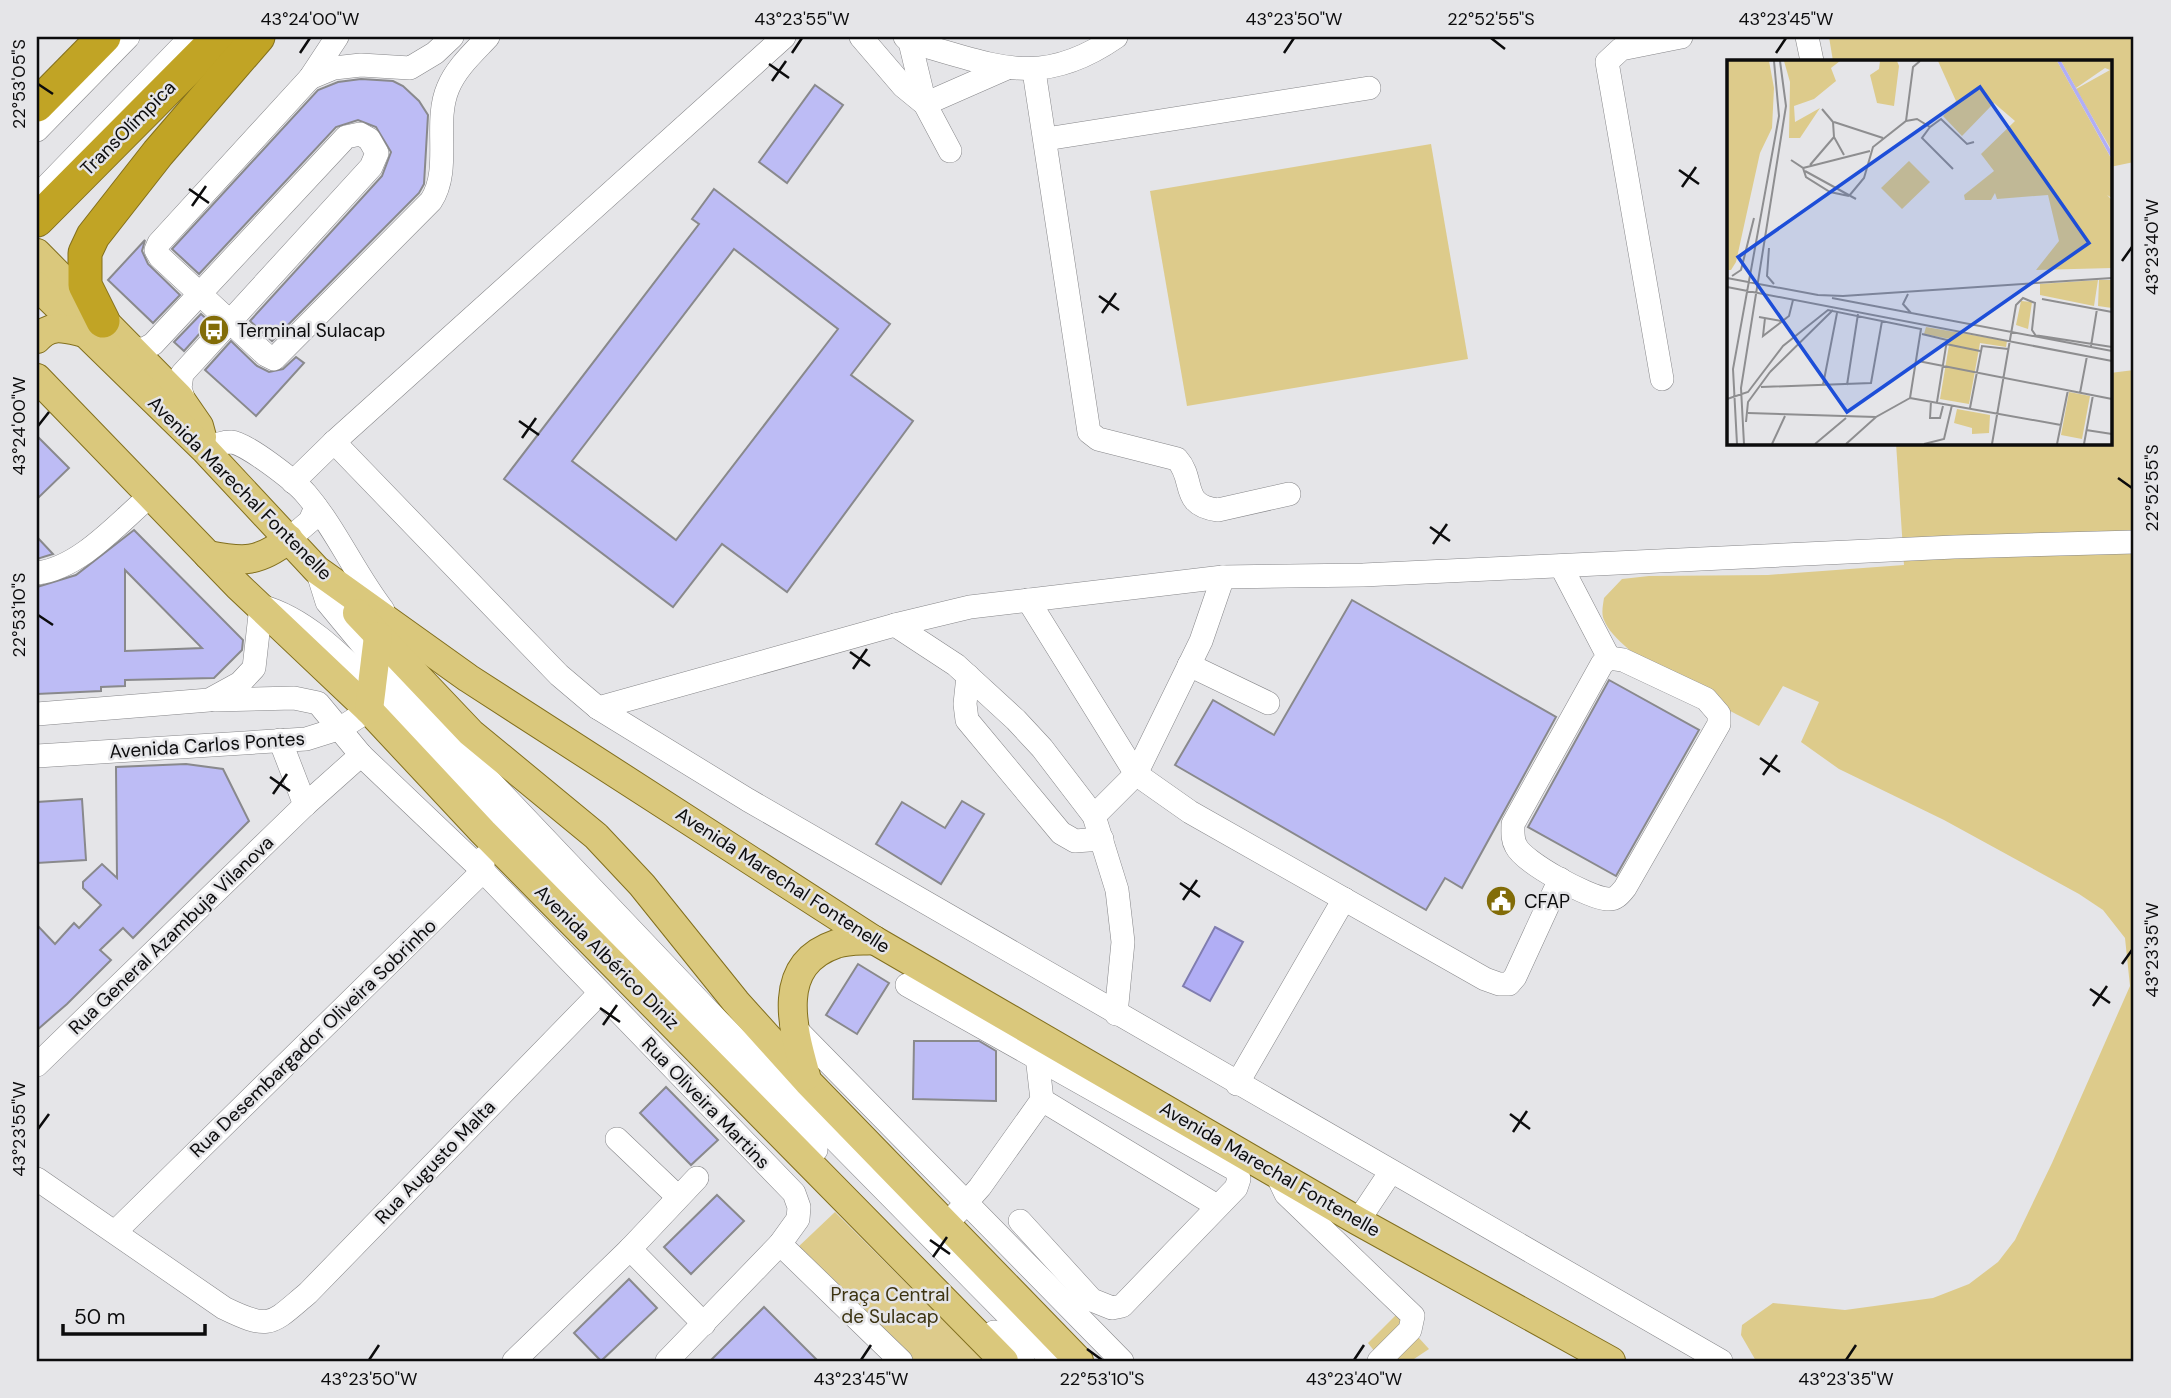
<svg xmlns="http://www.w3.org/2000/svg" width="2171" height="1398" viewBox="0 0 2171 1398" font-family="'DM Sans',sans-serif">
<rect width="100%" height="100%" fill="#e5e5e8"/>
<g fill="#ddcb8b">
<path d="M 1829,37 L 2134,37 L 2134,162 L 2110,167 L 2110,61 L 1833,61 Z"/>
<path d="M 1431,144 L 1468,359 L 1187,406 L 1150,191 Z"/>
<path d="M 2134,370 L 2134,1361 L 1756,1361 L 1741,1335 L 1742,1325 L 1773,1303 L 1845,1310 L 1933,1298 L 1969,1284 L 1998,1262 L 2015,1240 L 2052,1163 L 2130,986 L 2125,938 L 2103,910 L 2079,894 L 1944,820 L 1839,769 L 1801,742 L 1819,702 L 1783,686 L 1759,726 C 1721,705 1619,658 1604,620 C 1601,614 1603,605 1604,598 L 1622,579 L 1649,576 L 1768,575 L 1904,565 L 1896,443 L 2110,443 L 2110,373 Z"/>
<path d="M 835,1212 L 984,1361 L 908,1361 L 796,1249 Z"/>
<path d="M 1397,1314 L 1429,1349 L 1411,1361 L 1382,1361 L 1368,1343 Z"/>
</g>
<path fill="#b1aef5" stroke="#807daf" stroke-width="2" d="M 1215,927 L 1243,942 L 1210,1001 L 1183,986 Z"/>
<g fill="#bdbcf5" stroke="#89898c" stroke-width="2" fill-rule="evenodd">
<path d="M 361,79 L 393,81 L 403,86 L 419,101 L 428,115 L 424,184 L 419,193 L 272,341 L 250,321 L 382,176 L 391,152 L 376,127 L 358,120 L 336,127 L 199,274 L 172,249 L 318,90 L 338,82 Z"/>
<path d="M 815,85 L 843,105 L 787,183 L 759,162 Z"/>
<path d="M 714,189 L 890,324 L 851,375 L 913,421 L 787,592 L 722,544 L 673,607 L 504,479 L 699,224 L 692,219 ZM 734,249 L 838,329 L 676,540 L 572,461 Z"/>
<path d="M 145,240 L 142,251 L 148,264 L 180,295 L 153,323 L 108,280 Z"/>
<path d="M 201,314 L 210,322 L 184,351 L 174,342 Z"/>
<path d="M 231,341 L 257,366 L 269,372 L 283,369 L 296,357 L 304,363 L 256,416 L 205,370 Z"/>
<path d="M 37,436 L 69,468 L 37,499 Z"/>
<path d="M 134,530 L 243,640 L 242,650 L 214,678 L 125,680 L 125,686 L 101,687 L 101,691 L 37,694 L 37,587 L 76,575 ZM 125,570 L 202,648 L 125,651 Z"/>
<path d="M 37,537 L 53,554 L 37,559 Z"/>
<path d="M 1352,600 L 1556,717 L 1462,888 L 1445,878 L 1426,910 L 1175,765 L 1213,700 L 1274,735 Z"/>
<path d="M 1609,680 L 1699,730 L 1616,876 L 1528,827 Z"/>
<path d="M 186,764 L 223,769 L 249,821 L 133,938 L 123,928 L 100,950 L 111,960 L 67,1004 L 37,1030 L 37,925 L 55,944 L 74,923 L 79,928 L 101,905 L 83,888 L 83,882 L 102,864 L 117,878 L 116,767 Z"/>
<path d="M 82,799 L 86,860 L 37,863 L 37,802 Z"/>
<path d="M 962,801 L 984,814 L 941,884 L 876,844 L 902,802 L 945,828 Z"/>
<path d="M 858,964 L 889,983 L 857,1034 L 826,1015 Z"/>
<path d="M 914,1041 L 979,1041 L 996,1051 L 996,1101 L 913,1099 Z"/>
<path d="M 666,1087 L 718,1140 L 691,1165 L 640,1113 Z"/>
<path d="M 717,1195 L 744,1221 L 691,1274 L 664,1247 Z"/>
<path d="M 629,1279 L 657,1308 L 601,1361 L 574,1333 Z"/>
<path d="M 764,1307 L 818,1361 L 710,1361 Z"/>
</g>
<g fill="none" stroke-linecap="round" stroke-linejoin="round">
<g stroke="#868689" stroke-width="24">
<g id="minor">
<path d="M 337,37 L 310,78 L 159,243 L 156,250 L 160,257 L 266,355 L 274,359 L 431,201 C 452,169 433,123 448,88 C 456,68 474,52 488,37"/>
<path d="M 861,37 L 903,86 L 925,104"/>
<path d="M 905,37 L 910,42 L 925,104 L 950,151"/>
<path d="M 1807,37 L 1812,61"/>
<path d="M 910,42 C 993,64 1038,91 1116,37"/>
<path d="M 1034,71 L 1089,432 L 1098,439 L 1177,459 C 1196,480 1179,505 1218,510 L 1289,494"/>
<path d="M 310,78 L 334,68 L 361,65 L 410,68 L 435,53 L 452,37"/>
<path d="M 925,104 L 1007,68"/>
<path d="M 37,130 L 128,37"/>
<path d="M 1046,139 L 1369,88"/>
<path d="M 37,196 L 191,37"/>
<path d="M 129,346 L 142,350 L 153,344 L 346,137 L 360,134 L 369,139 L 377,153 L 371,167 L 182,374 L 180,388 L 185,404"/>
<path d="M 1662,379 L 1607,62 L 1621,49 L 1681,37"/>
<path d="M 334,442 L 559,675 L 598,708"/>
<path d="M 205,450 C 214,445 221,442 231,442 C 246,443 295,481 306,494 C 336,529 355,574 383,610"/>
<path d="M 293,482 L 334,442 L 784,37"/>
<path d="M 289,539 L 310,521 L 316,507"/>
<path d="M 1561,566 L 1609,658"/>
<path d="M 317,570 L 327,602 L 375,660 L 717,1020 L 1053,1361"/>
<path d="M 37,573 C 80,568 118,523 150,496"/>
<path d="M 1028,600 L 1136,774 L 1190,812 L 1485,979 L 1499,984 L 1509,984 L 1515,977 L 1560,879"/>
<path d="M 895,625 L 956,665 L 1016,720 L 1042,748 L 1094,816 L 1117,890 L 1123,942 L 1116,1014"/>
<path d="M 1609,658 L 1623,660 L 1706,699 L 1719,714 L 1719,724 L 1625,888 C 1620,894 1616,900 1607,899 C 1588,897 1524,863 1516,846 C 1512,839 1513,832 1513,824 L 1602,664 Z"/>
<path d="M 1189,665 L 1268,703"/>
<path d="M 968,676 L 965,704 L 967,720 L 1061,833 L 1075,841 L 1102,839"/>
<path d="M 215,700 L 294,698 L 318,703 L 361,755 L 483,871 L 794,1193 L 799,1207 L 798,1219 L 780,1244 L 667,1361"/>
<path d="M 37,714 L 209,700 L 240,683 L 254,668 L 261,606 C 305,618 341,655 372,686 L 816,1150"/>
<path d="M 280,740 L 305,805"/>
<path d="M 37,756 L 306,739 L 341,728 L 369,710"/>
<path d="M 1094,816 L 1136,774 L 1201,641 L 1223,577"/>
<path d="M 907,985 L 1236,1170 L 1239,1179 L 1236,1188 L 1122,1306 L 1112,1308 L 1092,1300 L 1020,1221"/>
<path d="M 792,1025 L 1122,1361"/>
<path d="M 37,1065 L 305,805 L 361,755"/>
<path d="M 1237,1084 L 1344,899"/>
<path d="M 1042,1100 L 1217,1206"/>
<path d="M 617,1139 L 677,1196"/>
<path d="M 1276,1173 L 1286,1194 L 1413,1316 L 1410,1330 L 1379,1361"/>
<path d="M 37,1179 L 224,1308 C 271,1331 271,1324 308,1293 L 599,994"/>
<path d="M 957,1213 L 980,1187 L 1042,1100 L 1037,1056"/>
<path d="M 1358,1221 L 1390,1173"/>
<path d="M 115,1232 L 483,871 L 483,858"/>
<path d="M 780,1244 L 901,1361"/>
<path d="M 630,1249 L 704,1324"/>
<path d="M 994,1332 L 1023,1361"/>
<path d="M 514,1361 L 630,1249 L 697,1178"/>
<path d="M 1721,1361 L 748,800 L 598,708 L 895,625 L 970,607 L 1223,577 L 1363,575 L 1954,547 L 2134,542"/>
</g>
</g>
<g stroke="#826f1d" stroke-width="30">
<g id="major">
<path d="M 37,253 L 179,397 L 199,426 L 202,437"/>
<path d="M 37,286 L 205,450 L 317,570 L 468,678 L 874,940 L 1358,1221 L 1611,1361"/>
<path d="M 37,339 C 50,324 63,328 81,332"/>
<path d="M 37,378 L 238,586 L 369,710 L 483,832 L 1004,1361"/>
<path d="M 208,555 C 244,562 258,563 289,539"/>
<path d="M 357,613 L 471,733 L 596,836 L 642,885 L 736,1002 L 808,1082 L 1079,1361"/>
<path d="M 369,710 L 378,636"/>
<path d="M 806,1076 C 793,1029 774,965 836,944 C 847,940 862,941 874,940"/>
</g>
</g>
<g stroke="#826f1d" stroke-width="35">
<g id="highway">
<path d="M 37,105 L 104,37"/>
<path d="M 37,220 L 219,37"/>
<path d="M 103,321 L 85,285 L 85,253 L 93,236 L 158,153 L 258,37"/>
</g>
</g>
<use href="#minor" stroke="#fff" stroke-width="23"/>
<use href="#major" stroke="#dac87c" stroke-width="28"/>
<use href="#highway" stroke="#c1a425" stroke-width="33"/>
</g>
<path fill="none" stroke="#0c0c0d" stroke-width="2.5" d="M 1491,38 L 1505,49M 300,53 L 310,38M 792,53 L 802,38M 1284,53 L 1294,38M 1776,53 L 1786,38M 769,64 L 789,78M 772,81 L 786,61M 38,84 L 53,94M 1679,170 L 1699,184M 1682,187 L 1696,167M 189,189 L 209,203M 192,206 L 206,186M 2122,261 L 2132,247M 1099,296 L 1119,310M 1102,313 L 1116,293M 519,421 L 539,435M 38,426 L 49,412M 522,438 L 536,418M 2118,478 L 2132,488M 1430,527 L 1450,541M 1433,544 L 1447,524M 38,615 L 53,625M 850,652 L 870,666M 853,669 L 867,649M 1760,758 L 1780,772M 1763,775 L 1777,755M 270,777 L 290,791M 273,794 L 287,774M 1180,883 L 1200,897M 1183,900 L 1197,880M 2122,964 L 2132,950M 2090,989 L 2110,1003M 2093,1006 L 2107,986M 600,1008 L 620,1022M 603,1025 L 617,1005M 1510,1114 L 1530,1129M 38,1129 L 49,1114M 1513,1132 L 1527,1111M 930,1240 L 950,1254M 933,1257 L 947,1237M 1087,1349 L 1102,1360M 369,1360 L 379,1345M 861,1360 L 871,1345M 1354,1360 L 1364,1345M 1846,1360 L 1856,1345"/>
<defs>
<g id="bus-disc" transform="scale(1.575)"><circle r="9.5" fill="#826c08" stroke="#e5e5e8"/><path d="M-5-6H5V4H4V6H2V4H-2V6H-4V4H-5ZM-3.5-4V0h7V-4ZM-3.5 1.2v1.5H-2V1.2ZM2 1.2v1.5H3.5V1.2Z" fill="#fff"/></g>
<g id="civic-disc" transform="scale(1.575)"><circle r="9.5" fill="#826c08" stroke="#e5e5e8"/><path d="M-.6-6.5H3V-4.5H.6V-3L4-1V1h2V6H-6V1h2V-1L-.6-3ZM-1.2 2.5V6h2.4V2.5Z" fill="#fff"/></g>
</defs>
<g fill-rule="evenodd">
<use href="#bus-disc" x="214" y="330"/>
<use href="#civic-disc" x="1501" y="901"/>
</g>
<g text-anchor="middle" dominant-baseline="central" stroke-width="5" stroke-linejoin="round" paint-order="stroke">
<g font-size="19" fill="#0c0c0d" stroke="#e5e5e8">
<text transform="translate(128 128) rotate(-45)">TransOlímpica</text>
<text transform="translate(240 488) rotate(45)">Avenida Marechal Fontenelle</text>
<text transform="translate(207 745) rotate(-4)">Avenida Carlos Pontes</text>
<text transform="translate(783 880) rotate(33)">Avenida Marechal Fontenelle</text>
<text transform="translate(171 935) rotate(-44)">Rua General Azambuja Vilanova</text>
<text transform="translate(607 957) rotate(45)">Avenida Albérico Diniz</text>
<text transform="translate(313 1038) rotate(-44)">Rua Desembargador Oliveira Sobrinho</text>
<text transform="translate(706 1103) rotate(46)">Rua Oliveira Martins</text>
<text transform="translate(435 1162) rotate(-46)">Rua Augusto Malta</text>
<text transform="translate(1270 1169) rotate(30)">Avenida Marechal Fontenelle</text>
</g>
<g font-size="19" fill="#0c0c0d" stroke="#e5e5e8" text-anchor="start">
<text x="237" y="330">Terminal Sulacap</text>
<text x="1524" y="901">CFAP</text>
</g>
<g font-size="19" fill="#3c3311" stroke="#e5e5e8">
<text x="890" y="1294">Praça Central<tspan x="890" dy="22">de Sulacap</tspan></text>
</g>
</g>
<g transform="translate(1727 60)">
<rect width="385" height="385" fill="#e5e5e8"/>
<path d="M 0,1 L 42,1 L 47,28 L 45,68 L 33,93 L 9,202 L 4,210 L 0,210 ZM 57,1 L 113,1 L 104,8 L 109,21 L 87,39 L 67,46 L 68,62 L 93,48 L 73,78 L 62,78 L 63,22 ZM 153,1 L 170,1 L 172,6 L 167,46 L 150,43 L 143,15 L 152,9 ZM 211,1 L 330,1 L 385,100 L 385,138 L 380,135 L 385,140 L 385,208 L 309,210 L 332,181 L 321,135 L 270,139 L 268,133 L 264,140 L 238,140 L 237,135 L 267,111 L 254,94 L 288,61 L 267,43 L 235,76 L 216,56 L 229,41 ZM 334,1 L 385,1 L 385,91 L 349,29 L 383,10 L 378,8 L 349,28 ZM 182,101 L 203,122 L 175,149 L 154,128 ZM 371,220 L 367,246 L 313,235 L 313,224 ZM 372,220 L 385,220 L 385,248 L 371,246 ZM 294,241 L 305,242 L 301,269 L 289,265 ZM 199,267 L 280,281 L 279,287 L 253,283 L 242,344 L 213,339 L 223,279 L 197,274 ZM 342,332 L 363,336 L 355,379 L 334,375 ZM 230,349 L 263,355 L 262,373 L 245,374 L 245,368 L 227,363 Z" fill="#ddcb8b"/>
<path fill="none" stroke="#b1aef5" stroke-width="3.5" d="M 332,1 L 385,96"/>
<path fill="none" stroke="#8e8e90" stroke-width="2" d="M 95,49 L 106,62 L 107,77 L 117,95M 179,61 L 186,7 L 193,1M 107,62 L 156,78M 203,67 L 195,78 L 226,109M 64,100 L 76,108 L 79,117 L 103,132 L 122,136M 83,105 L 107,77M 76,108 L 143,91M 78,111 L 129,139M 122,136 L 137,118 L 146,87 L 179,61 L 190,59 L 203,67 L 214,59 L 240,84 L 247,82M 42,188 L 40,216 L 47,224M 5,216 L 14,210 L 27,158M 0,218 L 91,235 L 116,236 L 385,218M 0,227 L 385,301M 181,234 L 176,244 L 184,253M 105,238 L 385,291M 315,239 L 385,252M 32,257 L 54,261M 38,258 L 36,276 L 62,256 L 66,240M 195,274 L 220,280 L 210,342M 307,275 L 385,287M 219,284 L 253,291M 364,286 L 370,249M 191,301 L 385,339M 43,312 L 106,250M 96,325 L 110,253M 120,325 L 131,254M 34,327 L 144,323 L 155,261M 353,333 L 360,296M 183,338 L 334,365M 0,339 L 21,332 L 56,286 L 101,250 L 194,269 L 183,338M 204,341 L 203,358 L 213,358 L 216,346M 243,348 L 255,286 L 281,289M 21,353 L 149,357M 19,362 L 21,342 L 43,312M 359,370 L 385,374M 10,384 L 6,309 L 52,56 L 47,1M 17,384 L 14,328 L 59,46 L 53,1M 45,384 L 58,356M 88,384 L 119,358M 119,384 L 149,357 L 183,338M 197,384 L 217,379 L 225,345M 265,384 L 289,245 L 296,238 L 308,243 L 305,270 L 309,276M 330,384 L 341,330M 357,384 L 366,335"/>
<path fill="#1d4ed8" fill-opacity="0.15" stroke="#1d4ed8" stroke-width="3.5" d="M 253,27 L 362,183 L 120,352 L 11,197 Z"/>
<rect width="385" height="385" fill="none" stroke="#0c0c0d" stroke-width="3.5"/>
</g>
<rect width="2171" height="1398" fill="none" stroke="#e5e5e8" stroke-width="77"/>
<path d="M63 1324v10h142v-10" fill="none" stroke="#0c0c0d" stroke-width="3.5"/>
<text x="74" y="1324" font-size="21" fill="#0c0c0d" stroke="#e5e5e8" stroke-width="5" paint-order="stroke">50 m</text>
<rect x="38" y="38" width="2094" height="1322" fill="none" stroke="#0c0c0d" stroke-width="2.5"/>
<g font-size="18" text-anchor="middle" fill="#0c0c0d">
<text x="310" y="25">43°24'00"W</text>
<text x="802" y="25">43°23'55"W</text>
<text x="1294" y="25">43°23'50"W</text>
<text x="1491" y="25">22°52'55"S</text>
<text x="1786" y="25">43°23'45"W</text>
<text transform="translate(19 84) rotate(-90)" y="6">22°53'05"S</text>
<text transform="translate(2152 247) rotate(-90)" y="6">43°23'40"W</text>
<text transform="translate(19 426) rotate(-90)" y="6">43°24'00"W</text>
<text transform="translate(2152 488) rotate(-90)" y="6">22°52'55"S</text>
<text transform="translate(19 615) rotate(-90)" y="6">22°53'10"S</text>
<text transform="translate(2152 950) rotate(-90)" y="6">43°23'35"W</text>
<text transform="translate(19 1129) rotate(-90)" y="6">43°23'55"W</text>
<text x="369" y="1385">43°23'50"W</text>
<text x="861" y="1385">43°23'45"W</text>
<text x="1102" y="1385">22°53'10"S</text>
<text x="1354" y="1385">43°23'40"W</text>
<text x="1846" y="1385">43°23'35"W</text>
</g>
</svg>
